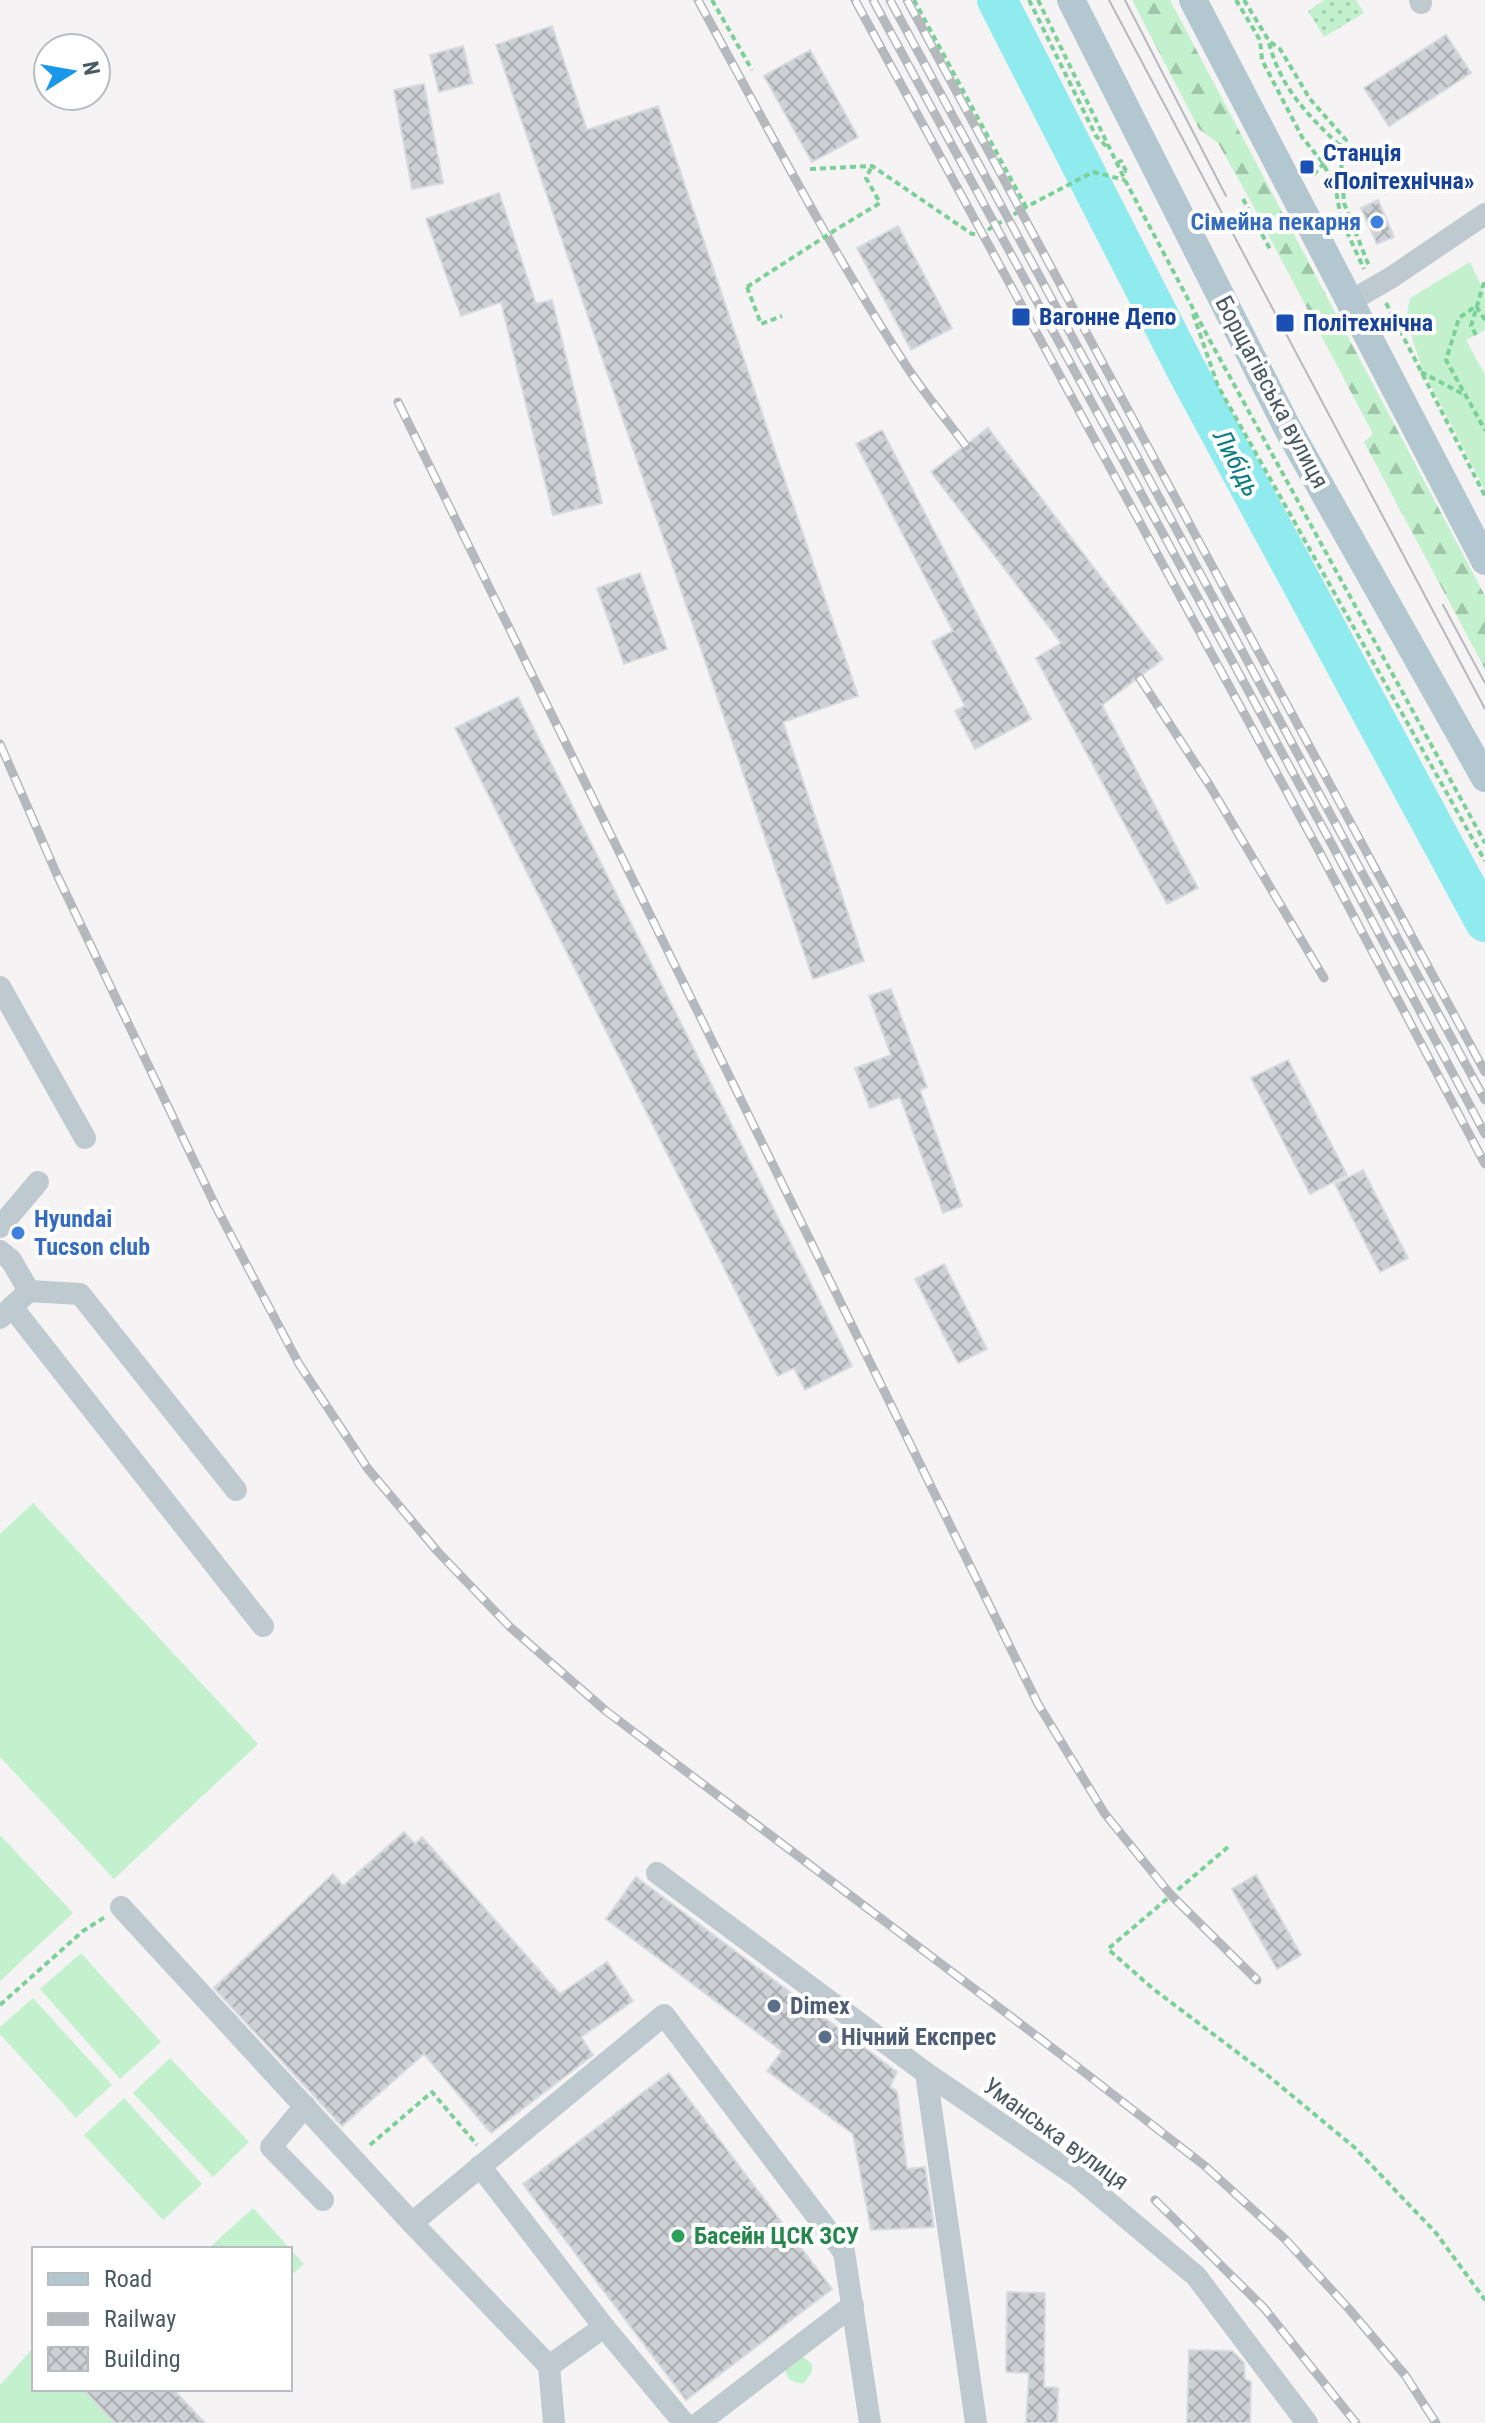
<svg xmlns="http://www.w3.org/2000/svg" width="1485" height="2423" viewBox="0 0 1485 2423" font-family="'Roboto Condensed',sans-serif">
<defs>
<pattern id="forest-firs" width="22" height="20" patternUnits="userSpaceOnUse" patternTransform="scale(2)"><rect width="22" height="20" fill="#c3f1cd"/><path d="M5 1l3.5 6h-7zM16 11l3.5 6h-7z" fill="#a0c6aa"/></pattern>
<pattern id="park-dots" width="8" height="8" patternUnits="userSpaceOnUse" patternTransform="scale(2)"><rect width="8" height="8" fill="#c3f1cd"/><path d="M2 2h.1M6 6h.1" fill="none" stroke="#a0c6aa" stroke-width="1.8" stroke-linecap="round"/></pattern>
<pattern id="building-cross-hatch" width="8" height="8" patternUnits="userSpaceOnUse" patternTransform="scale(2)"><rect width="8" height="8" fill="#cdd1d5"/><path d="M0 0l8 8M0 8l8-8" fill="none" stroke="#a8adb0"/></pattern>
</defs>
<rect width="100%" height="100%" fill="#f5f3f3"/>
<g fill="#c3f1cd">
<path d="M 1470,262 L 1485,294 L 1485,330 L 1466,340 L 1485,375 L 1485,490 L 1422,368 L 1406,320 L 1410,298 Z"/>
<path d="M 33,1503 L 258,1744 L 114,1879 L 0,1757 L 0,1534 Z"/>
<path d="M 0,1835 L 73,1913 L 0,1981 Z"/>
<path d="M 81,1953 L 161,2042 L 120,2079 L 40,1989 Z"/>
<path d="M 33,1998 L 112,2085 L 76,2118 L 0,2034 L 0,2027 Z"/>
<path d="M 170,2058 L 249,2142 L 213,2177 L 133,2093 Z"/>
<path d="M 124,2098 L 202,2184 L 163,2220 L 84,2135 Z"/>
<path d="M 253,2208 L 304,2264 L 290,2276 L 290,2249 L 208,2249 Z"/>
<path d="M 34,2347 L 34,2389 L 173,2389 L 205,2423 L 0,2423 L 0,2385 Z"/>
<path d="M 802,2356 L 812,2364 L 812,2372 L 804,2383 C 793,2384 786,2379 785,2368 Z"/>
</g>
<path fill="url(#forest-firs)" d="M 1132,0 L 1170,0 L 1485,596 L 1485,669 L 1364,442 L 1373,434 L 1249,198 L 1218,143 L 1199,129 Z"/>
<path fill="url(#park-dots)" d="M 1325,0 L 1356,0 L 1364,13 L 1324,37 L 1308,11 Z"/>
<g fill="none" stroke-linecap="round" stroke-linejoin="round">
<path stroke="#90ebee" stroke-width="40" d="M 997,0 L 1187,371 L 1485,922"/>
</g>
<g fill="url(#building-cross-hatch)" stroke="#d7dade" stroke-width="2">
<path d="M 552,26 L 587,130 L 658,106 L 858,696 L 783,722 L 864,961 L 813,979 L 496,45 Z"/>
<path d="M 1446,35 L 1471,73 L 1389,126 L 1364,88 Z"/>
<path d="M 463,46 L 472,83 L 439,92 L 430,55 Z"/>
<path d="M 810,50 L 858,137 L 812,162 L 764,76 Z"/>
<path d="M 424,84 L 443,183 L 412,189 L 394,90 Z"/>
<path d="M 499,193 L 536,304 L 552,300 L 602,503 L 553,515 L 501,302 L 461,316 L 426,219 Z"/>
<path d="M 1378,200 L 1394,237 L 1377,244 L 1361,208 Z"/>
<path d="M 898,226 L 952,328 L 911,350 L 857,248 Z"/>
<path d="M 988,428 L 1163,659 L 1102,705 L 1198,888 L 1167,904 L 1036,658 L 1061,643 L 931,472 Z"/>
<path d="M 882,430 L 1031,719 L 975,749 L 955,711 L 965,706 L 932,642 L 953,631 L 856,444 Z"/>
<path d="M 640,573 L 667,649 L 624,664 L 597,588 Z"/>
<path d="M 518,697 L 852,1366 L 805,1390 L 794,1368 L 778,1376 L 455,728 Z"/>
<path d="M 891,989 L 927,1087 L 920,1090 L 962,1206 L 943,1213 L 900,1097 L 870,1108 L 855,1068 L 891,1055 L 869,996 Z"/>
<path d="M 1288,1060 L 1347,1175 L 1310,1194 L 1251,1078 Z"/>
<path d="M 1363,1170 L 1408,1258 L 1380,1272 L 1335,1184 Z"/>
<path d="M 944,1264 L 987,1349 L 958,1363 L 915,1279 Z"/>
<path d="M 404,1832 L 415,1844 L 422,1837 L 560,1994 L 607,1962 L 633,2001 L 581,2037 L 593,2055 L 491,2133 L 424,2054 L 342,2126 L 214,1988 L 333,1874 L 343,1886 Z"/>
<path d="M 1256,1875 L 1301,1955 L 1277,1969 L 1232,1889 Z"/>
<path d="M 636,1877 L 897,2072 L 890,2087 L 897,2091 L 907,2169 L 925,2167 L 934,2227 L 871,2230 L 853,2134 L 767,2071 L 782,2051 L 606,1919 Z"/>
<path d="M 669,2073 L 832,2289 L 686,2400 L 523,2184 Z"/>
<path d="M 1007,2292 L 1045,2293 L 1044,2387 L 1058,2388 L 1057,2423 L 1026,2423 L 1029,2373 L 1006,2372 Z"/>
<path d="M 1189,2350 L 1232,2351 L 1244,2363 L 1245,2379 L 1251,2382 L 1250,2423 L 1187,2423 Z"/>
<path d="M 83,2389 L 173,2389 L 205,2423 L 115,2423 Z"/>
</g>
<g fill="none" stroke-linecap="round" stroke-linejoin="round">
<g stroke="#7ad097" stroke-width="4" stroke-dasharray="6 4" stroke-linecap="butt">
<path d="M 712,0 L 752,70"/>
<path d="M 914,0 L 1026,207"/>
<path d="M 1029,0 L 1096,136 L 1107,147"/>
<path d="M 1038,0 L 1125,180 L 1208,337 L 1485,843"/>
<path d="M 1236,0 L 1260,40 L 1262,60 L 1302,137 L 1323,163 L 1336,190 L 1341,219 L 1364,269"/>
<path d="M 1244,0 L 1269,41 L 1280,49 L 1310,99 L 1346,140 L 1340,146 L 1344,203 L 1369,266"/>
<path d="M 1269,43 C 1281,89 1308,115 1340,146 L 1313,175"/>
<path d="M 1117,163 L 1121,161 L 1126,171 L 1130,169"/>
<path d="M 810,169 L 872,166 L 972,234 L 981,234 L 1026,207 L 1093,172 L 1125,180"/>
<path d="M 1243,199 L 1271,251"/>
<path d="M 840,227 L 880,203 L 866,178 L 872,166"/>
<path d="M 747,287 L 761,324 L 782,316"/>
<path d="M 1386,303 L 1485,496"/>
<path d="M 1193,314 L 1218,386 L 1485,861"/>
<path d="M 1485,320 L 1476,306 L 1459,318 L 1446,360 L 1485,430"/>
<path d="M 1476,335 L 1471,326 L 1485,279"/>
<path d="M 1421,372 L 1463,394"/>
<path d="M 1228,1847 L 1108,1949 L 1152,1988 L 1266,2074 L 1354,2147 L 1436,2233 L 1485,2300"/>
<path d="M 0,2005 L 83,1931 L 105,1917"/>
<path d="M 370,2145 L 432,2092 L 477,2145"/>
</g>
<g stroke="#becacf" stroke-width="22">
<path d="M 1420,0 L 1421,3"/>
<path d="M 1349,302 L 1392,277 L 1485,214"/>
<path d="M 0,987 L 85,1138"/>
<path d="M 0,1227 L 38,1182"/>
<path d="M 0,1251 L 11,1260 L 29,1291"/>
<path d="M 12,1307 L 263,1626"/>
<path d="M 0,1318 L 29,1291 L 80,1294 L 236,1490"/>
<path d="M 657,1873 L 926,2073 L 1078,2177 L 1196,2276 L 1307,2423"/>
<path d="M 121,1907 L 412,2223 L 549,2366 L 554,2423"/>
<path d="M 926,2073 L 976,2423"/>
<path d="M 305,2106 L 271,2147 L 323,2200"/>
<path d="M 480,2166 L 604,2327 L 684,2423"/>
<path d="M 412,2223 L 664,2015 L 844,2252 L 870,2423"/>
<path d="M 549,2366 L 604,2327"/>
<path d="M 699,2423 L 853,2305"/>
</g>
<g stroke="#b3c7d1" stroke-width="28">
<path d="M 1071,0 L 1287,427 L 1485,778"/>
<path d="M 1193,0 L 1485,561"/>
</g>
<g stroke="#b5b9bd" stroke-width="2">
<path d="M 1109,0 L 1485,709"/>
<path d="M 1125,0 L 1226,196"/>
<path d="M 1443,605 L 1485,683"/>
</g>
<g stroke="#b5b9bd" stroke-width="9">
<g id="rail">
<path d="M 698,0 C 765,123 830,249 907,367 C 925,394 946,419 966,446"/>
<path d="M 855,0 L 1318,849 L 1485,1164"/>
<path d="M 873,0 L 1330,841 L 1485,1134"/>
<path d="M 890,0 L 1485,1100"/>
<path d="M 907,0 L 1485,1072"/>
<path d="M 398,402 L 1038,1704 L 1105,1814 L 1171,1895 L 1257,1980"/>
<path d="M 1139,677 L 1210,786 L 1324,978"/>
<path d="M 0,744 L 58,877 L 217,1209 L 299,1364 L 368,1469 L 438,1552 L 510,1627 L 606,1711 L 1075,2065 L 1205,2166 L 1285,2239 L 1349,2309 L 1405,2375 L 1436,2423"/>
<path d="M 1155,2200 L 1264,2308 L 1356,2423"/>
</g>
</g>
<use href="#rail" stroke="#fff" stroke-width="6" stroke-dasharray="18" stroke-linecap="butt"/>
<path stroke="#7ad097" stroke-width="4" stroke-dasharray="6 4" stroke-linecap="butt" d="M 747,287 L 840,227"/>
</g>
<g fill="#1a4fb4" stroke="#fff" stroke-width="3">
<rect x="1299" y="159" width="16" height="16" rx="4"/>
<rect x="1011" y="307" width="20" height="20" rx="4"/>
<rect x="1275" y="313" width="20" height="20" rx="4"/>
</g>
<g fill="#3f7fe0" stroke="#fff" stroke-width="3">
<circle cx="1377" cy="222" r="8"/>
<circle cx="18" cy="1233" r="8"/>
</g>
<g fill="#5c6f8a" stroke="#fff" stroke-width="3">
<circle cx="774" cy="2006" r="8"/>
<circle cx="825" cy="2037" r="8"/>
</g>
<circle fill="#2e9e5b" stroke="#fff" stroke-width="3" cx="678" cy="2236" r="8"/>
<g text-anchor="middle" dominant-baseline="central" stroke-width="8" stroke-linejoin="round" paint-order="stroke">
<g font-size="24" font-weight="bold" fill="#164399" stroke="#fff" text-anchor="start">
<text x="1323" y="153">Станція<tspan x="1323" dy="28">«Політехнічна»</tspan></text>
<text x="1039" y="317">Вагонне Депо</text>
<text x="1303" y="323">Політехнічна</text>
</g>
<g font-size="24" font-weight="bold" fill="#366cbe" stroke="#fff" text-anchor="end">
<text x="1361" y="222">Сімейна пекарня</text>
<text x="34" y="1219" text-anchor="start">Hyundai<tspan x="34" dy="28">Tucson club</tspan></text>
</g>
<g font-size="24" fill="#4a5a61" stroke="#fff">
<text transform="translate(1272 392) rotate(62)">Борщагівська вулиця</text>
<text transform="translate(1056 2134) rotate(36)">Уманська вулиця</text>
</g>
<g font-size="24" font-weight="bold" fill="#4e5e75" stroke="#fff" text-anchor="start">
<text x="790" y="2006">Dimex</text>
<text x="841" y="2037">Нічний Експрес</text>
</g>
<g font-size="24" font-weight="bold" fill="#27864d" stroke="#fff" text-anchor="start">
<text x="694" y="2236">Басейн ЦСК ЗСУ</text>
</g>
<g font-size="26" font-style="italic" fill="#0c7e83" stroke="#fff">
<text transform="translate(1237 463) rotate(62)">Либідь</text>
</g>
</g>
<rect x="32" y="2247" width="260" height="144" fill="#ffffff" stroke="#b7bdc0" stroke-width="2"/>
<rect x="48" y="2273" width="40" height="12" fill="#b3c7d1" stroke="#b7bdc0" stroke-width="2"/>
<text x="104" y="2287" font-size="24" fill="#4a5a61">Road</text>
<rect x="48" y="2313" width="40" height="12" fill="#b5b9bd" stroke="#b7bdc0" stroke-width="2"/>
<text x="104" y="2327" font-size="24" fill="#4a5a61">Railway</text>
<rect x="48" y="2347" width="40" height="24" fill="url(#building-cross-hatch)" stroke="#b7bdc0" stroke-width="2"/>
<text x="104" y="2367" font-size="24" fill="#4a5a61">Building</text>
<g transform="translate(72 72) rotate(79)"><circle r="38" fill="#ffffff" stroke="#b7bdc0" stroke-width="2"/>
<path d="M0-6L14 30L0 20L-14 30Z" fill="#1998e9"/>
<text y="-12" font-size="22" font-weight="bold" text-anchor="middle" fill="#4a5a61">N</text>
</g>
</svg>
